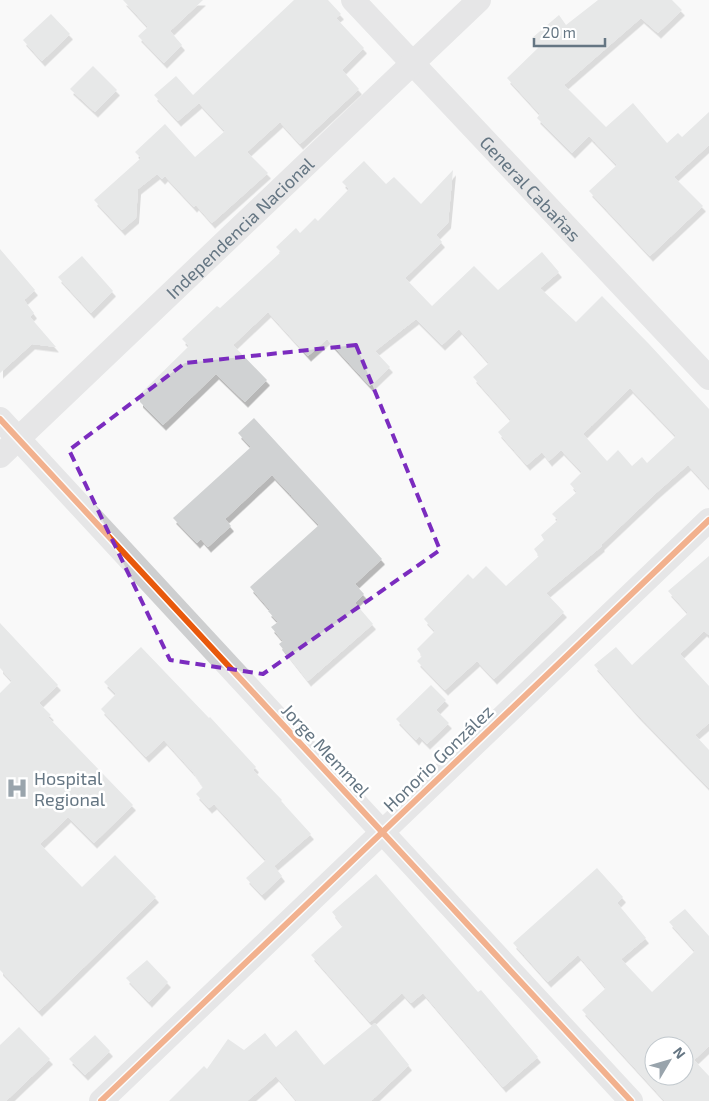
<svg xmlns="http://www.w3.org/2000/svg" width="709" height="1101" viewBox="0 0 709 1101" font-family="'Exo 2',sans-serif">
<defs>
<filter id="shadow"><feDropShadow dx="3" dy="5.5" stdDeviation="0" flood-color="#0004"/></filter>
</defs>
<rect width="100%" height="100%" fill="#f9f9f9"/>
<g fill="#d0d2d3" fill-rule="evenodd" filter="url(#shadow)">
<path d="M 123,0 L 203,0 L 170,31 L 182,45 L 164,63 L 138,36 L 148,27 Z"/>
<path d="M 294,0 L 328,0 L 341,14 L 336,18 L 364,48 L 342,70 L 359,89 L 300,144 L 280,122 L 247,152 L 268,173 L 212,223 L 196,205 L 194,207 L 165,176 L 162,179 L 157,174 L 138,189 L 136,218 L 122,230 L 94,200 L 141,158 L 135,152 L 165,124 L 195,157 L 225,131 L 199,103 L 178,121 L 154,95 L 176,76 L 193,95 Z"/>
<path d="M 598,0 L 672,0 L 682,10 L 658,33 L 641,18 L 564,85 L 606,127 L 633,103 L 667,143 L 678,133 L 682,137 L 709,112 L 709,145 L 674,177 L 703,206 L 650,256 L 589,191 L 617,165 L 589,136 L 572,153 L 537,118 L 540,114 L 507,78 L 539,47 L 532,38 L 559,15 L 566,25 Z"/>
<path d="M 51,14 L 70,34 L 42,61 L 23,40 Z"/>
<path d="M 93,66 L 117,90 L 95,112 L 70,89 Z"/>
<path d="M 364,161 L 386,184 L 394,177 L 421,204 L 453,170 L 448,223 L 436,235 L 442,242 L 405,278 L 432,306 L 474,266 L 498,290 L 542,252 L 559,272 L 540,288 L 576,322 L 602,296 L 649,344 L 709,409 L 709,488 L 688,465 L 656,493 L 601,545 L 602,546 L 546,593 L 564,612 L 494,679 L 477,661 L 445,690 L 417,661 L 422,656 L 417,649 L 435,631 L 424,619 L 468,574 L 473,579 L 486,566 L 506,586 L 539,556 L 534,549 L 544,540 L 541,535 L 558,520 L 552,514 L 577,492 L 570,484 L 582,472 L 561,450 L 549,461 L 542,452 L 527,465 L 498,432 L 511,420 L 473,377 L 489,363 L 459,329 L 442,345 L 416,319 L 375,351 L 390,367 L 370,386 L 327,339 L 308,356 L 268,312 L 233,345 L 267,380 L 245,402 L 216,374 L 163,425 L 140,402 L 140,394 L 189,346 L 182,339 L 217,306 L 220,308 L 281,252 L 276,247 L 296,228 L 300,233 L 315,218 L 318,221 L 349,189 L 342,182 ZM 630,388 L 676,436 L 647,463 L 642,457 L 632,466 L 618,450 L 607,461 L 583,434 Z"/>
<path d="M 0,249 L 35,290 L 24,300 L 34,313 L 30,317 L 56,347 L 32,344 L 0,373 Z"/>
<path d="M 82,256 L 113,291 L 91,313 L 58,277 Z"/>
<path d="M 254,418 L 321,491 L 382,559 L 355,584 L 364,594 L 355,603 L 373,624 L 308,681 L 279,644 L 283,641 L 271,627 L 278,622 L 268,611 L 270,610 L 250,587 L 319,525 L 272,475 L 225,519 L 231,526 L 208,547 L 201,539 L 197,543 L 173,518 L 251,447 L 238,433 Z"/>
<path d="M 709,556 L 709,635 L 704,631 L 680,654 L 709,686 L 709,723 L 695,735 L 709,750 L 709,788 L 637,714 L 594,665 L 616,647 L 632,665 L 688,613 L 668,591 Z"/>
<path d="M 0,623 L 58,685 L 39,703 L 51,715 L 48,717 L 133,805 L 94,843 L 68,817 L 40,844 L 82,887 L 115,855 L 156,897 L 39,1011 L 0,970 L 0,693 L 12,681 L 0,668 Z"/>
<path d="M 141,647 L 209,718 L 210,717 L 256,767 L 253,770 L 282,800 L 281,801 L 311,834 L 274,866 L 282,876 L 262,895 L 246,878 L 266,860 L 214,804 L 209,808 L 196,794 L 203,787 L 193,772 L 164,740 L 146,757 L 101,709 L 116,694 L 104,682 Z"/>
<path d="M 431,685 L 446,700 L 436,710 L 449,723 L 427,744 L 419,736 L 416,740 L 396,719 Z"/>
<path d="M 597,868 L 623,897 L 617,903 L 646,938 L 621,959 L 652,992 L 695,951 L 669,922 L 685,909 L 709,936 L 709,1046 L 694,1060 L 709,1076 L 709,1101 L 665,1101 L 582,1010 L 606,988 L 578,955 L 548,982 L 513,943 ZM 654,1046 L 684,1046 L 684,1076 L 654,1076 Z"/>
<path d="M 376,874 L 478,992 L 481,990 L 538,1057 L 503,1087 L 423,993 L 411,1003 L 402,993 L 370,1022 L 311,955 L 343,926 L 332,912 Z"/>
<path d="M 147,960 L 168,982 L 149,1002 L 126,978 Z"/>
<path d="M 375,1023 L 409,1065 L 371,1101 L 297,1101 L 276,1076 L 247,1101 L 169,1101 L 204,1066 L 207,1069 L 228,1039 L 244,1050 L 265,1033 L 276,1047 L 296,1030 L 324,1065 Z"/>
<path d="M 19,1027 L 50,1059 L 6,1101 L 0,1101 L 0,1045 Z"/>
<path d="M 95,1035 L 110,1051 L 85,1075 L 69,1059 Z"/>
</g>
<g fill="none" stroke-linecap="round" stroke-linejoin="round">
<g stroke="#cecfd0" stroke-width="24">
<path id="s1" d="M 353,0 L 709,378"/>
<path d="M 0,419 L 631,1101"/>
<path id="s2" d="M 0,456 L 479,0"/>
<path d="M 101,1101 L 709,520"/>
</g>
<g stroke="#fff" stroke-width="9">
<g id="cycleway">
<path d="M 0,419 L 631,1101"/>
<path d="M 101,1101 L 709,520"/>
</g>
</g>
<use href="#cycleway" stroke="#e8590c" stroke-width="6"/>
</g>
<path d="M0 0H709V1101H0ZM 356,345 L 440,550 L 263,674 L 170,660 L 69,450 L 185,363 Z" fill="#f9f9f9" fill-opacity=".55" fill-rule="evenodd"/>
<path fill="none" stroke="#7b2cbf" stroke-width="4" stroke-dasharray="10 6" stroke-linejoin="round" d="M 356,345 L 440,550 L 263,674 L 170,660 L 69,450 L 185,363 Z"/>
<defs>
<g id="hospital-bare" transform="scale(1.725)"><path d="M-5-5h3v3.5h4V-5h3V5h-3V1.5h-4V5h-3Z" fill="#99a4ac" stroke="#fff" stroke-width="2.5" paint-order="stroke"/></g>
</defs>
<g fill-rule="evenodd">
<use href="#hospital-bare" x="17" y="788"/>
</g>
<g text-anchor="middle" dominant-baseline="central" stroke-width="5" stroke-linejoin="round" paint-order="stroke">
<g font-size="18" fill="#657683" stroke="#fff">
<text stroke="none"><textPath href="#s1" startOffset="259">General Cabañas</textPath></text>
<text stroke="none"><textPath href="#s2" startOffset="331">Independencia Nacional</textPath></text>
<text transform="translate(326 750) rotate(47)">Jorge Memmel</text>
<text transform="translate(438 758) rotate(-44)">Honorio González</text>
</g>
<g font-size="18" fill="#657683" stroke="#fff" text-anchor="start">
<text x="34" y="778">Hospital<tspan x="34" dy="21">Regional</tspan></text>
</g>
</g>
<g transform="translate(669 1061) rotate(52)"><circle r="24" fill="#ffffff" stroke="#c1c8cd"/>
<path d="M0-4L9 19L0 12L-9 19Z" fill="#99a4ac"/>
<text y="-8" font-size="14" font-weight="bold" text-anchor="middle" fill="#657683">N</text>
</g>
<path d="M534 38v8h71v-8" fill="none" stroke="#657683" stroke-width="2.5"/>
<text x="542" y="38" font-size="15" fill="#657683" stroke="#ffffff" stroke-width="4" paint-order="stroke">20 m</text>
</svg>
